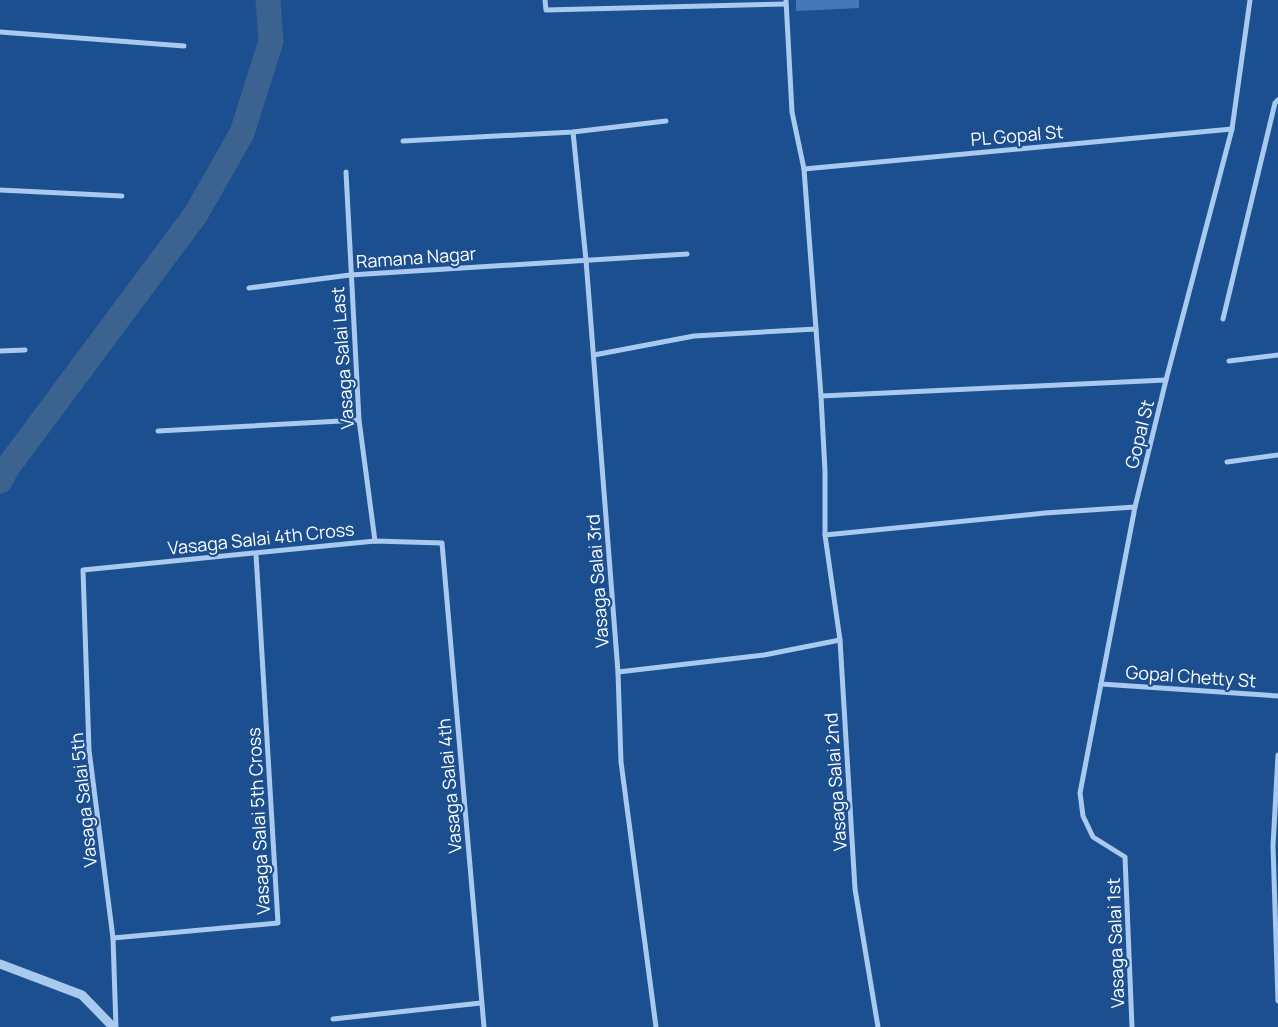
<svg xmlns="http://www.w3.org/2000/svg" width="1278" height="1027" viewBox="0 0 1278 1027" font-family="Manrope,sans-serif">
<rect width="100%" height="100%" fill="#1b4f8f"/>
<g fill="none" stroke-linecap="round" stroke-linejoin="round">
<path stroke="#3c6290" stroke-width="25" d="M 0,481 L 7,468 L 196,214 L 242,133 L 271,41 L 268,0"/>
</g>
<path fill="#4478b7" d="M 796,0 L 859,0 L 859,8 L 796,11 Z"/>
<g fill="none" stroke-linecap="round" stroke-linejoin="round">
<g stroke="#a9c9ee" stroke-width="5">
<path d="M 545,0 L 546,10 L 786,4"/>
<path d="M 786,0 L 792,112 L 804,169 L 821,396 L 825,471 L 825,535 L 840,640 L 855,889 L 878,1027"/>
<path d="M 0,32 L 184,46"/>
<path d="M 573,132 L 586,260 L 618,672 L 621,762 L 656,1027"/>
<path d="M 403,141 L 573,132 L 666,121"/>
<path d="M 804,169 L 1232,129"/>
<path d="M 346,172 L 359,420 L 375,541"/>
<path d="M 0,190 L 122,196"/>
<path d="M 249,288 L 350,275 L 687,254"/>
<path d="M 1223,319 L 1275,103 L 1278,100"/>
<path d="M 0,351 L 25,350"/>
<path d="M 594,355 L 694,336 L 816,329"/>
<path d="M 1229,361 L 1278,355"/>
<path d="M 821,396 L 1166,380"/>
<path d="M 158,431 L 359,420"/>
<path d="M 1227,462 L 1278,455"/>
<path d="M 825,535 L 1045,513 L 1135,507"/>
<path d="M 618,672 L 764,655 L 840,640"/>
<path d="M 1101,684 L 1278,696"/>
<path d="M 1278,755 L 1273,846 L 1278,1001"/>
<path d="M 113,938 L 278,923 L 256,554"/>
<path d="M 333,1019 L 481,1003"/>
<path d="M 116,1027 L 113,938 L 89,750 L 83,570 L 375,541 L 442,543 L 484,1027"/>
<path d="M 1132,1027 L 1125,857 L 1093,837 L 1083,816 L 1080,793 L 1135,507 L 1166,380 L 1232,129 L 1250,0"/>
</g>
<path stroke="#a9c9ee" stroke-width="9" d="M 0,964 L 82,995 L 113,1027"/>
</g>
<g text-anchor="middle" dominant-baseline="central" stroke-width="4.5" stroke-linejoin="round" paint-order="stroke">
<g font-size="18" fill="#fff" stroke="#1b4f8f">
<text transform="translate(1017 135) rotate(-5)">PL Gopal St</text>
<text transform="translate(416 257) rotate(-4)">Ramana Nagar</text>
<text transform="translate(342 358) rotate(-94)">Vasaga Salai Last</text>
<text transform="translate(1139 434) rotate(-76)">Gopal St</text>
<text transform="translate(261 538) rotate(-6)">Vasaga Salai 4th Cross</text>
<text transform="translate(597 581) rotate(-94)">Vasaga Salai 3rd</text>
<text transform="translate(1191 676) rotate(4)">Gopal Chetty St</text>
<text transform="translate(835 782) rotate(-94)">Vasaga Salai 2nd</text>
<text transform="translate(449 786) rotate(-95)">Vasaga Salai 4th</text>
<text transform="translate(83 800) rotate(-96)">Vasaga Salai 5th</text>
<text transform="translate(258 821) rotate(-93)">Vasaga Salai 5th Cross</text>
<text transform="translate(1115 943) rotate(-92)">Vasaga Salai 1st</text>
</g>
</g>
</svg>
